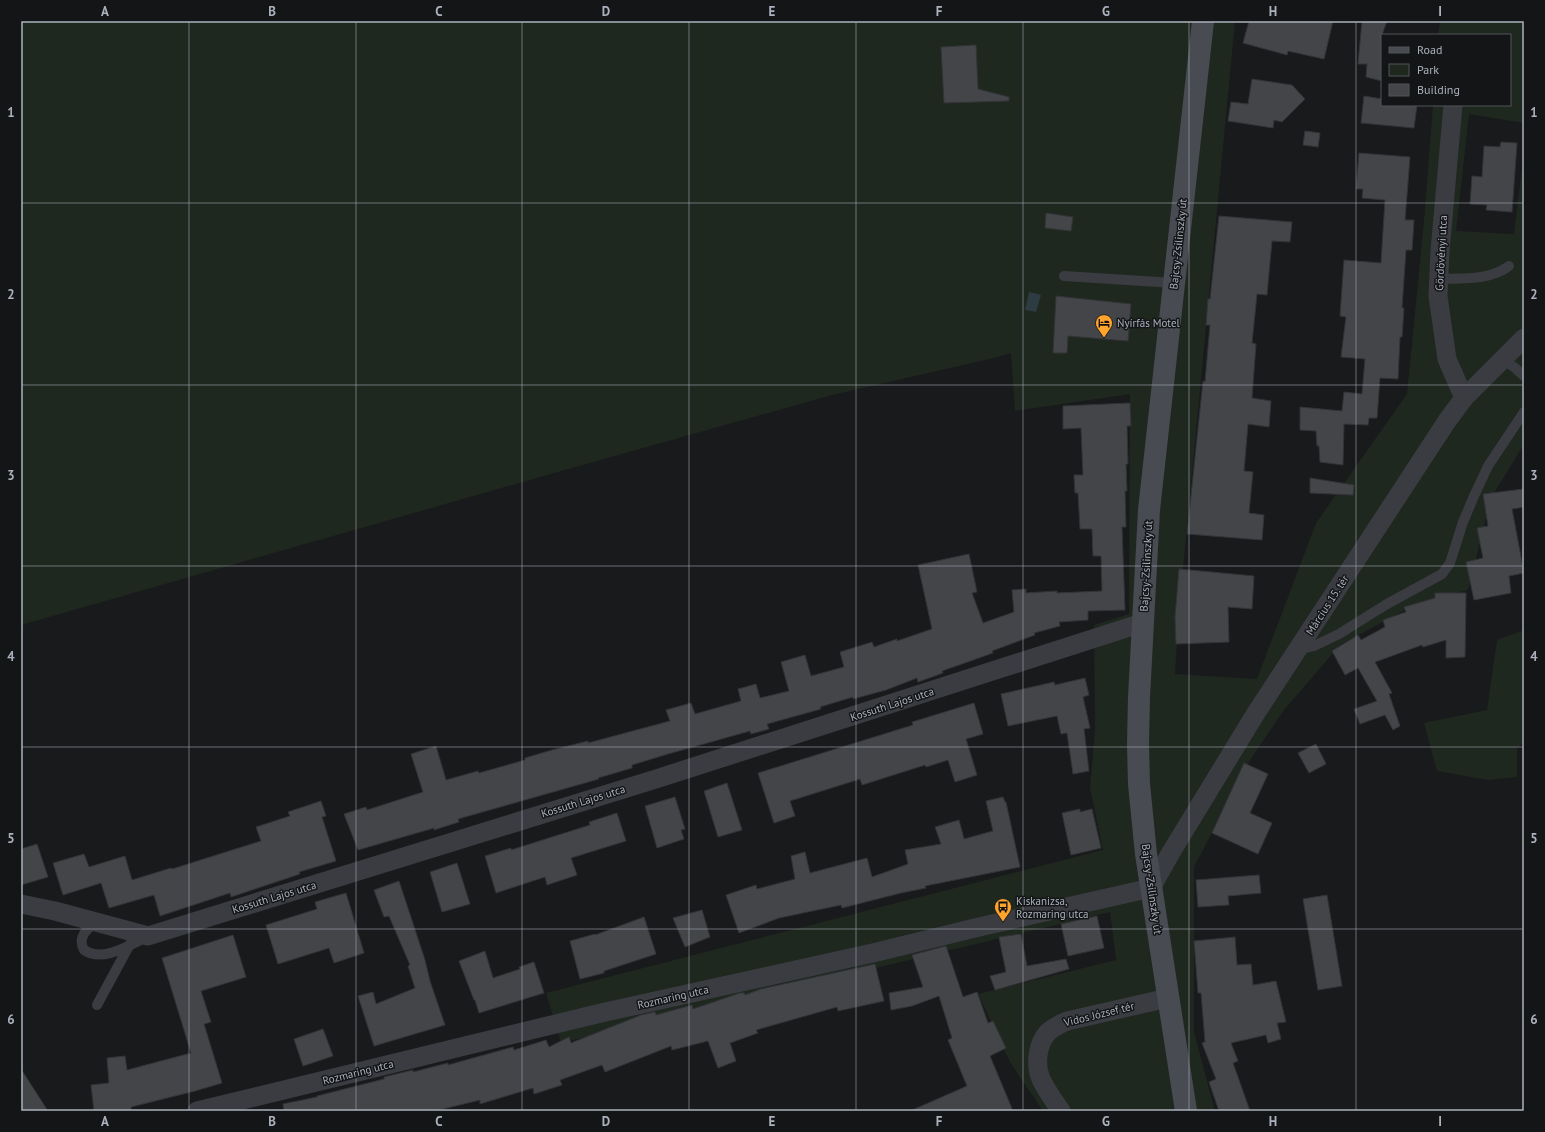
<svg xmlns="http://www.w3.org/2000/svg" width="1545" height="1132" viewBox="0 0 1545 1132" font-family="'PT Sans',sans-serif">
<rect width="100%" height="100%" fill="#191a1c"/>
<g fill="#1f281f">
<path d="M 21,21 L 1235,21 L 1179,611 L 1175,674 L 1257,679 L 1316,523 L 1407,394 L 1424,221 L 1433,105 L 1510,105 L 1510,35 L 1438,35 L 1440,21 L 1524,21 L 1524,123 L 1469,114 L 1456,231 L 1514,234 L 1524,151 L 1524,444 L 1491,498 L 1468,590 L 1420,602 L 1340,645 L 1284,710 L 1252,757 L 1194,867 L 1194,1032 L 1215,1111 L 1043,1111 L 1010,1062 L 978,994 L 1116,960 L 1110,912 L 561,1043 L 546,993 L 1103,850 L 1090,788 L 1095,729 L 1094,625 L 1129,614 L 1130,394 L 1015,411 L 1011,353 L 998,357 L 832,395 L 540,477 L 21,625 Z"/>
<path d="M 1524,630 L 1524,742 L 1517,748 L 1517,777 L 1488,780 L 1437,771 L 1424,723 L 1487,710 L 1497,640 Z"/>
</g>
<path fill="#2d3b42" d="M 1029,292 L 1041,295 L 1036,312 L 1025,310 Z"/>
<g fill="#434549" stroke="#333438">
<path d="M 1249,21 L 1333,21 L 1324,59 L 1288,51 L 1287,55 L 1243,43 Z"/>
<path d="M 1362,21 L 1387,21 L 1382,35 L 1382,81 L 1366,77 L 1367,64 L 1358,64 Z"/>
<path d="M 976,45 L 978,89 L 1009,97 L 1009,101 L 944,103 L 941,47 Z"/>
<path d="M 1252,79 L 1292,85 L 1305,99 L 1282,122 L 1274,120 L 1273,128 L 1228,121 L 1231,102 L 1248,104 Z"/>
<path d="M 1364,96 L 1382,99 L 1382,105 L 1417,105 L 1414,128 L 1361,123 Z"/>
<path d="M 1305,131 L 1320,133 L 1318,147 L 1303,145 Z"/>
<path d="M 1501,142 L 1517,143 L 1512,212 L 1486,210 L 1487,205 L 1470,204 L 1472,176 L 1482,177 L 1484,146 L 1500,147 Z"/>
<path d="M 1359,153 L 1410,157 L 1405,220 L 1414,220 L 1412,250 L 1406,250 L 1402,308 L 1404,308 L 1402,337 L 1400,337 L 1398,379 L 1380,378 L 1377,418 L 1369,418 L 1368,425 L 1344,424 L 1343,465 L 1320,462 L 1319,446 L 1317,446 L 1316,431 L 1300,430 L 1300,407 L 1342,411 L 1344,392 L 1362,394 L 1365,359 L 1341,357 L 1346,317 L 1340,316 L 1344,260 L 1381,263 L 1385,200 L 1362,198 L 1363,189 L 1356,189 Z"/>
<path d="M 1046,213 L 1073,217 L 1071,231 L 1045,228 Z"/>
<path d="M 1219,216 L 1292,222 L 1290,242 L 1272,241 L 1267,295 L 1257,294 L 1252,343 L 1256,344 L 1252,398 L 1271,401 L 1269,427 L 1248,424 L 1244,471 L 1253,472 L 1249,513 L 1264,515 L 1262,540 L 1187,534 L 1203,381 L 1205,382 L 1210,325 L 1206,325 L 1208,299 L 1210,299 Z"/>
<path d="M 1056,296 L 1131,304 L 1128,341 L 1068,336 L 1067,353 L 1053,353 Z"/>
<path d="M 1130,403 L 1131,426 L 1127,426 L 1128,464 L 1126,464 L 1127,491 L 1125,491 L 1126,527 L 1122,527 L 1125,610 L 1088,611 L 1088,620 L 1059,622 L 1060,626 L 1034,633 L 1035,635 L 992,651 L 993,653 L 942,671 L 943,673 L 918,682 L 917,678 L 886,690 L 853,699 L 853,697 L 820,707 L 821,709 L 767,724 L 769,729 L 751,734 L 750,731 L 668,754 L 632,765 L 632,768 L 598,778 L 599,779 L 458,819 L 459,822 L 434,830 L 434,828 L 358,850 L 344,814 L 366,807 L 367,810 L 423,792 L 411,754 L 436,746 L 446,780 L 478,771 L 479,773 L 525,760 L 525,758 L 552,750 L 588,741 L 588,743 L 670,721 L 666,710 L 691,703 L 695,714 L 741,701 L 738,689 L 756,684 L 760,698 L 789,691 L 781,662 L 805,655 L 811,676 L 844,667 L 840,652 L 872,642 L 874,647 L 897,639 L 897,641 L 932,629 L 918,565 L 969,554 L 977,592 L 972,593 L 983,623 L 1014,612 L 1012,590 L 1026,589 L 1026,593 L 1057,591 L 1057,593 L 1102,591 L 1101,556 L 1093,556 L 1092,529 L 1080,529 L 1078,493 L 1075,493 L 1074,475 L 1083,475 L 1081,428 L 1063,429 L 1063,406 Z"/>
<path d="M 1310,478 L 1354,485 L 1353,495 L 1310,493 Z"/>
<path d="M 1524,489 L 1524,507 L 1512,509 L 1524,573 L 1509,576 L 1511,593 L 1474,600 L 1466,562 L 1483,558 L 1477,528 L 1488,526 L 1483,494 Z"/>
<path d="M 1179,569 L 1254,576 L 1252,609 L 1228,607 L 1229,642 L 1176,644 L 1175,617 Z"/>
<path d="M 1435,593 L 1466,593 L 1465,657 L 1446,658 L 1446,640 L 1423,647 L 1422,645 L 1375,662 L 1392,693 L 1389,694 L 1400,726 L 1393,730 L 1385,715 L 1360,724 L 1354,709 L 1377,701 L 1358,668 L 1345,675 L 1332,651 L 1358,635 L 1361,640 L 1385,627 L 1383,620 L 1406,612 L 1404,607 L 1435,598 Z"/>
<path d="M 1085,678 L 1089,695 L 1083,697 L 1090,728 L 1084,729 L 1089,771 L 1073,774 L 1067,733 L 1061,734 L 1057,716 L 1008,726 L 1001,694 L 1054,682 L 1055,685 Z"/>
<path d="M 974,703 L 983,734 L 966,739 L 977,775 L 955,782 L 948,760 L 926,767 L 925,765 L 862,785 L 860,779 L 790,801 L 795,816 L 774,823 L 758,773 L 913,725 L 912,722 Z"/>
<path d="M 1316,744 L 1326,764 L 1309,773 L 1298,753 Z"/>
<path d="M 1244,763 L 1268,774 L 1250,813 L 1272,823 L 1258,854 L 1212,833 Z"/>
<path d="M 727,783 L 742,830 L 718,837 L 704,791 Z"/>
<path d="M 675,797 L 685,829 L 681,830 L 684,839 L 657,848 L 645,806 Z"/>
<path d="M 1003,797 L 1005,802 L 1006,802 L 1020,867 L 925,886 L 926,888 L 901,893 L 842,908 L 841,905 L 779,918 L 739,933 L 726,895 L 756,885 L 757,889 L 795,879 L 791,856 L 805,852 L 810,873 L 867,858 L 872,877 L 908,864 L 905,850 L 941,844 L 935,827 L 959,820 L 964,839 L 993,831 L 986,801 Z"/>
<path d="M 321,801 L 326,816 L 322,817 L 336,861 L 299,872 L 300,874 L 231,897 L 230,893 L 160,916 L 154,895 L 109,908 L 101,883 L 63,895 L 53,863 L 84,854 L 89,867 L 125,856 L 132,880 L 171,868 L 172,869 L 261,841 L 256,827 L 290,816 L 288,812 Z"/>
<path d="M 1080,809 L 1080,812 L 1092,809 L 1101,848 L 1071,855 L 1062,813 Z"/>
<path d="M 617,813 L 626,841 L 571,858 L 577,875 L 547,885 L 545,877 L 496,893 L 485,856 L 511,848 L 511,850 L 590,825 L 589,822 Z"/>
<path d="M 37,844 L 48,877 L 21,885 L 21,849 Z"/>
<path d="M 457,863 L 470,904 L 442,912 L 430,872 Z"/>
<path d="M 1259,875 L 1261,893 L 1228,896 L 1229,905 L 1198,907 L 1196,880 Z"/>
<path d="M 399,881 L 425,960 L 430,981 L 445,1025 L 374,1046 L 358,996 L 373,992 L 376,1004 L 415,988 L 408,966 L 410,965 L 389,916 L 384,917 L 374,890 Z"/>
<path d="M 346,893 L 364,953 L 334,963 L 329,948 L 278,964 L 266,925 L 317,909 L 315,902 Z"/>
<path d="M 1327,895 L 1342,986 L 1318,990 L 1303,899 Z"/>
<path d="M 702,910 L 710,937 L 685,947 L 673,918 Z"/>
<path d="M 1097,916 L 1104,948 L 1068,956 L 1061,924 Z"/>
<path d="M 644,917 L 656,954 L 604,971 L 604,973 L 580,979 L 570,941 L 595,934 L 595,935 Z"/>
<path d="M 1021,934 L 1027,966 L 1066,959 L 1069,969 L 995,990 L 990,976 L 1006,972 L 999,937 Z"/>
<path d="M 233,935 L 246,977 L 201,991 L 211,1022 L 204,1024 L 222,1083 L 195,1091 L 131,1107 L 131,1111 L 94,1111 L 91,1085 L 109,1083 L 107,1058 L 125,1056 L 127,1070 L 191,1053 L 162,958 Z"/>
<path d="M 1235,937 L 1237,965 L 1251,964 L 1253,985 L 1276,981 L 1286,1022 L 1277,1023 L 1281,1039 L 1268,1043 L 1266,1035 L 1231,1043 L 1238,1061 L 1233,1063 L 1250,1111 L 1219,1111 L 1209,1082 L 1216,1079 L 1202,1043 L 1205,1042 L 1201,993 L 1198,993 L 1194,941 Z"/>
<path d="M 946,946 L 963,997 L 977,992 L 988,1023 L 993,1021 L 1006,1048 L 990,1056 L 1013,1111 L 910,1111 L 967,1086 L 948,1040 L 952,1038 L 939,996 L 912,1006 L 891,1010 L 889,993 L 923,987 L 912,955 Z"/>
<path d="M 485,951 L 493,978 L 520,969 L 519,967 L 534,962 L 544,993 L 479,1013 L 475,1000 L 474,1000 L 459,961 Z"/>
<path d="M 875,964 L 884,1001 L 838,1011 L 837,1007 L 756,1030 L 758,1033 L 730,1043 L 736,1061 L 718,1068 L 708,1041 L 672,1050 L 671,1046 L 605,1072 L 602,1065 L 560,1080 L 562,1085 L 534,1094 L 533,1088 L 480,1104 L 480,1100 L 435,1111 L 284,1111 L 283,1104 L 317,1097 L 317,1096 L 384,1079 L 384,1077 L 413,1070 L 413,1072 L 448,1063 L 448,1065 L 513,1047 L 514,1050 L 546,1040 L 549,1047 L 569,1037 L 571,1043 L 641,1015 L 655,1012 L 656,1015 L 692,1005 L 693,1009 L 740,993 L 744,993 L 745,995 L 761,989 Z"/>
<path d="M 323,1029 L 333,1056 L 303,1066 L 294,1039 Z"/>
<path d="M 21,1069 L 48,1111 L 21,1111 Z"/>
</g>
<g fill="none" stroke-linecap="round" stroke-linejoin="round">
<g stroke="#3a3c42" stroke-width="10">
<path d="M 1064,276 L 1174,283"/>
<path d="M 1438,279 C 1462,278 1489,281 1509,266"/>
<path d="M 1502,360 L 1514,367 L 1524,376"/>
<path d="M 1298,650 L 1314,646 L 1339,634 L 1387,604 L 1442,574 L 1450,563 L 1463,522 L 1474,496 L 1488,466 L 1524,412"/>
<path d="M 97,923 C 87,928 77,937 84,950 C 103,963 129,945 147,937"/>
<path d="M 97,1005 L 130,944"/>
</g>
<g stroke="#3a3c42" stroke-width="19">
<path d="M 1453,105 L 1440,251 L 1438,296 L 1447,359 L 1464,398"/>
<path d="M 21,904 L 55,911 L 148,936 L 656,779 L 1142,623"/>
<path d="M 197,1111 L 601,1013 L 877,952 L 979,927 L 1151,888 L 1170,854 L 1256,713 L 1447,421 L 1464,398 L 1524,338"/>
<path d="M 1061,1111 C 1054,1101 1046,1090 1041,1079 C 1035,1065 1037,1044 1048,1032 C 1054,1027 1060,1024 1067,1021 L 1168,998"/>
</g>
<path stroke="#484b52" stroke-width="22" d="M 1186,1111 L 1146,854 L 1139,784 L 1138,744 L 1139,697 L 1149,510 L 1203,21"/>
</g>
<path fill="none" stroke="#abb2bd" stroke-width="1" stroke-opacity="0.55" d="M 189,21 L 189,1111M 356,21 L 356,1111M 522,21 L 522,1111M 689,21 L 689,1111M 856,21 L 856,1111M 1023,21 L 1023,1111M 1189,21 L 1189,1111M 1356,21 L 1356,1111M 21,203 L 1524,203M 21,385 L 1524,385M 21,566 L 1524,566M 21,747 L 1524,747M 21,929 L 1524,929"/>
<defs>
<g id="hotel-pin" transform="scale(0.9)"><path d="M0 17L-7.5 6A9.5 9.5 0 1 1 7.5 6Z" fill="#ffa52e" stroke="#141517"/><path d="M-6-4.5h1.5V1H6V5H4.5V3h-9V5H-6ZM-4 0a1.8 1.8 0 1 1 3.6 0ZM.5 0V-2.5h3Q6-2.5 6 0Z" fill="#111"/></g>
<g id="bus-pin" transform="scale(0.9)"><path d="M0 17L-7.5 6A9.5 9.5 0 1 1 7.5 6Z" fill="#ffa52e" stroke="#141517"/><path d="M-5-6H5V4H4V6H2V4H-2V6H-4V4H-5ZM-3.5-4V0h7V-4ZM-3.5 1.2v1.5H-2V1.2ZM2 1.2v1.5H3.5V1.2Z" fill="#111"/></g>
</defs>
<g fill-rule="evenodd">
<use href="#hotel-pin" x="1104" y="323"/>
<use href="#bus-pin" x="1003" y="907"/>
</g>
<g text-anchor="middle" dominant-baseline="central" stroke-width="3" stroke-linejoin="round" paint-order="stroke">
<g font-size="11" fill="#abb2bd" stroke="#141517">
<text transform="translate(1178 244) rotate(-84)">Bajcsy-Zsilinszky út</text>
<text transform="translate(1441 253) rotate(-87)">Gördövényi utca</text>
<text transform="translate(1146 566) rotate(-87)">Bajcsy-Zsilinszky út</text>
<text transform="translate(1327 605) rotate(-57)">Március 15. tér</text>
<text transform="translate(892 704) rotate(-18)">Kossuth Lajos utca</text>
<text transform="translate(583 801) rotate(-17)">Kossuth Lajos utca</text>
<text transform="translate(1152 889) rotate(82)">Bajcsy-Zsilinszky út</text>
<text transform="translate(274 897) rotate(-17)">Kossuth Lajos utca</text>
<text transform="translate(673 997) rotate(-13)">Rozmaring utca</text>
<text transform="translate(1099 1014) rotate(-14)">Vidos József tér</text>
<text transform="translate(358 1072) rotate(-14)">Rozmaring utca</text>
</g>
<g font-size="11" fill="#abb2bd" stroke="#141517" text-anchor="start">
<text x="1117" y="323">Nyírfás Motel</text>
<text x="1016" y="901">Kiskanizsa,<tspan x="1016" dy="13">Rozmaring utca</tspan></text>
</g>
</g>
<rect width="1545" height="1132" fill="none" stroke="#141517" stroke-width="44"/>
<rect x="1381" y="34" width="130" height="72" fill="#141517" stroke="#505459"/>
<rect x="1389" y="47" width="20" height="6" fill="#484b52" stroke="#505459"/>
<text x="1417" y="54" font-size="12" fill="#abb2bd">Road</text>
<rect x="1389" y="64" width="20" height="12" fill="#1f281f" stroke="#505459"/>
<text x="1417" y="74" font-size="12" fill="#abb2bd">Park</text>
<rect x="1389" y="84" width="20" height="12" fill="#434549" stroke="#505459"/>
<text x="1417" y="94" font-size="12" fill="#abb2bd">Building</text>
<rect x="22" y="22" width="1501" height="1088" fill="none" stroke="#abb2bd" stroke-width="1.5"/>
<g font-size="13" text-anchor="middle" font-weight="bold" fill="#abb2bd">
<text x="105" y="16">A</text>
<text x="272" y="16">B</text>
<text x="439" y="16">C</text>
<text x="606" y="16">D</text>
<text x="772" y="16">E</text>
<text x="939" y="16">F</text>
<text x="1106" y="16">G</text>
<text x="1273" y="16">H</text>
<text x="1440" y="16">I</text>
<text x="11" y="117">1</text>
<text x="1534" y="117">1</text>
<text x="11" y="299">2</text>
<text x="1534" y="299">2</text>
<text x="11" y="480">3</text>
<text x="1534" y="480">3</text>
<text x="11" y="661">4</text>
<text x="1534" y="661">4</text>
<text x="11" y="843">5</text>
<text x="1534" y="843">5</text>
<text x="11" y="1024">6</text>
<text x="1534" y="1024">6</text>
<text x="105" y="1126">A</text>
<text x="272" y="1126">B</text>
<text x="439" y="1126">C</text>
<text x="606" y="1126">D</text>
<text x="772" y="1126">E</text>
<text x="939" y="1126">F</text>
<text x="1106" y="1126">G</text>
<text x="1273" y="1126">H</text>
<text x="1440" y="1126">I</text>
</g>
</svg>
